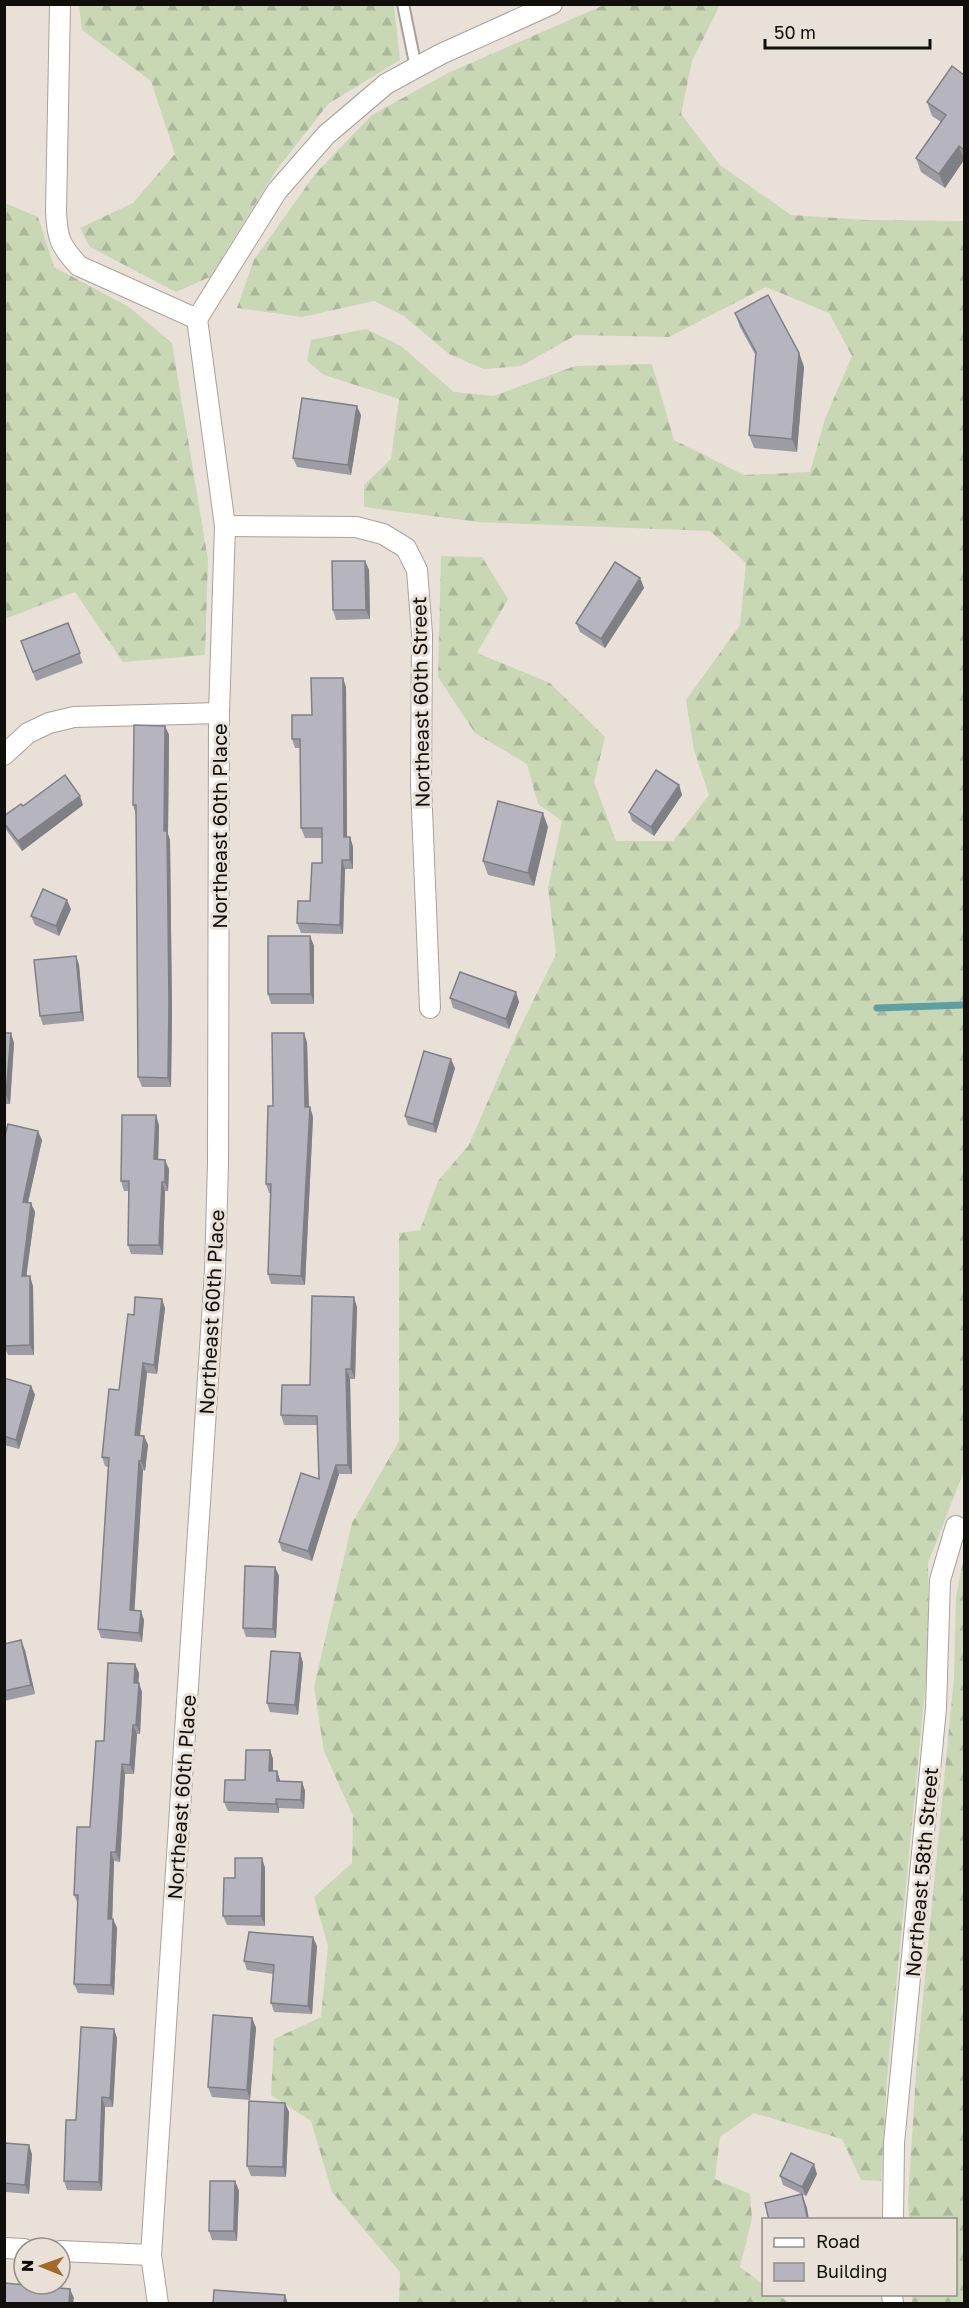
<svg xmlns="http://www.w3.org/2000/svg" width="969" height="2308" viewBox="0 0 969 2308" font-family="'Golos Text',sans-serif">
<defs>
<pattern id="forest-firs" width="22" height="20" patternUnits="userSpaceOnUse" patternTransform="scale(1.5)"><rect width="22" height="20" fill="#c8d7b4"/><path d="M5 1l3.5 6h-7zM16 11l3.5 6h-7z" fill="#abb79a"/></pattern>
</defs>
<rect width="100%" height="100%" fill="#e9e1d8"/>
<g fill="url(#forest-firs)">
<path d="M 79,5 L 394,5 L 400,60 L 328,104 L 275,172 L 210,277 L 176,292 L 90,247 L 80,228 L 133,203 L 175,154 L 151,81 L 82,30 Z"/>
<path d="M 604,5 L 720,5 L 692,61 L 681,114 L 720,165 L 791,215 L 866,220 L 964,221 L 964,1471 L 928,1563 L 929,1650 L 887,2079 L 881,2181 L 861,2180 L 842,2139 L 754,2113 L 720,2137 L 715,2179 L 750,2194 L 752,2218 L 740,2267 L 763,2284 L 764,2294 L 779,2295 L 789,2303 L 399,2303 L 400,2272 L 332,2192 L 311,2121 L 271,2095 L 274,2039 L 321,2017 L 328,1946 L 314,1897 L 352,1863 L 353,1816 L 324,1751 L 314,1687 L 352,1523 L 399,1441 L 399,1233 L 420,1230 L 438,1181 L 469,1145 L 516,1036 L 556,954 L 548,888 L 562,821 L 538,804 L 527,764 L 475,733 L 438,677 L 441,556 L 482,557 L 508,599 L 477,653 L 550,683 L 605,737 L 594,782 L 616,841 L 673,841 L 709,795 L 694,750 L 686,700 L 740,625 L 746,563 L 710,531 L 478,522 L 364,507 L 364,485 L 391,459 L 399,399 L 324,375 L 307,361 L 311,340 L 366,329 L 401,346 L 454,392 L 494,396 L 575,366 L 652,364 L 674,440 L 744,475 L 810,472 L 825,419 L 852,356 L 829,313 L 766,287 L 669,337 L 576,335 L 521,366 L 484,369 L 449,354 L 404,316 L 374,301 L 302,317 L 237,308 L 254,260 L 315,174 L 372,115 L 448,73 Z"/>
<path d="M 5,203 L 38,217 L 54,267 L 129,307 L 172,343 L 208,560 L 205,655 L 123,662 L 75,592 L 5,619 Z"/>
<path d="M 964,1556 L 964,2303 L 912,2303 L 912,2295 L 956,2294 L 956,2220 L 909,2219 L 908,2199 L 917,2059 L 954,1677 L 956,1597 Z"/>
</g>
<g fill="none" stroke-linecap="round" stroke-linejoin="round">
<path stroke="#5e9fa3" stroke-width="7" d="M 877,1008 L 964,1005"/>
<g stroke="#a9a199" stroke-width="14">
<path id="service" d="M 403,4 L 416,68"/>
</g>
<g stroke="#a9a199" stroke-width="22">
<g id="minor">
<path d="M 60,4 L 56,211 C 57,238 60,246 79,266 L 197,319"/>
<path d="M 197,319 L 277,191 L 326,135 L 386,84 L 441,54 L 552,4"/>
<path d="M 225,526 L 356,527 L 383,534 L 406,548 L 417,570 L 422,634 L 421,785 L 430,1008"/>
<path d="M 4,755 L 28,733 L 49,723 L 74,717 L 219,713"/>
<path d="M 893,2220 L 894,2143 L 936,1708 L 940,1580 L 956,1526"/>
<path d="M 4,2248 L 24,2249"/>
<path d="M 60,2251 L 151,2255"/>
<path d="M 892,2294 L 893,2304"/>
<path d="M 158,2304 L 151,2255 L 215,1271 L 218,1163 L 219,713 L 225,526 L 197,319"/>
</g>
</g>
<use href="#service" stroke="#fff" stroke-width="10"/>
<use href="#minor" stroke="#fff" stroke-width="20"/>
</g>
<g fill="#9d9ca4">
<path d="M 964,75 L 964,160 L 945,188 L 921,172 L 916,158 L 941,122 L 932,116 L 927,102 Z"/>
<path d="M 735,313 L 799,353 L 804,367 L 797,452 L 754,448 L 749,435 L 756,356 L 740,327 Z"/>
<path d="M 361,415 L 351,475 L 297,467 L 293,458 Z"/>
<path d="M 365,561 L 369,570 L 370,619 L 336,620 L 333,610 Z"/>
<path d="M 640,578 L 644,588 L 605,648 L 580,632 L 576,623 Z"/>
<path d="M 68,623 L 83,663 L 36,681 L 21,641 Z"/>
<path d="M 346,687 L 347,837 L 350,837 L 353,847 L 353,869 L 345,869 L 343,934 L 301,933 L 297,923 L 310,901 L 322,863 L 322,838 L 305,838 L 301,828 L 300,748 L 295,748 L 292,739 L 312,715 Z"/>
<path d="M 165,726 L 169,735 L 168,834 L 170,840 L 172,1013 L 171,1087 L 142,1087 L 138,1077 L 136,815 L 133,805 Z"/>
<path d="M 679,785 L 682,795 L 654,836 L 632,821 L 629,812 Z"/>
<path d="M 83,805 L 22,851 L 4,827 L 4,816 L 23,806 Z"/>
<path d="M 548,827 L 534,886 L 488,875 L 483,861 Z"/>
<path d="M 71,909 L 59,936 L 35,925 L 31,916 Z"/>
<path d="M 310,936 L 314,946 L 314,1004 L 271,1004 L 268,994 Z"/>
<path d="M 76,956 L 79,965 L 84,1021 L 43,1025 L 40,1016 Z"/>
<path d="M 516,992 L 519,1002 L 509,1029 L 453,1008 L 450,998 Z"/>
<path d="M 4,1033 L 14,1043 L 10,1104 L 4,1104 Z"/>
<path d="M 307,1042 L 309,1107 L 310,1107 L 313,1117 L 305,1285 L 271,1284 L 268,1274 L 271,1193 L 269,1193 L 266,1184 L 273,1106 Z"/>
<path d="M 455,1068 L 436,1133 L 408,1125 L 405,1116 Z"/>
<path d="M 159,1125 L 158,1159 L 169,1169 L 168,1191 L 165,1191 L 163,1255 L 131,1254 L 128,1245 L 129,1191 L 124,1191 L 121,1181 Z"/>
<path d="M 4,1139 L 42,1140 L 28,1203 L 35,1212 L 26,1276 L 33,1286 L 34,1355 L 8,1355 L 4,1346 Z"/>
<path d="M 357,1307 L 355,1379 L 350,1379 L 352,1474 L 339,1474 L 312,1561 L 282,1551 L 279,1542 L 319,1479 L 318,1425 L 284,1425 L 281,1415 L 310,1385 Z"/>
<path d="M 165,1308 L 157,1374 L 147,1373 L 140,1435 L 144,1436 L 148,1445 L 145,1471 L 143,1470 L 134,1610 L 144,1620 L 142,1642 L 101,1638 L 98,1629 L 108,1467 L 105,1466 L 102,1457 L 119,1390 Z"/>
<path d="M 4,1378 L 31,1386 L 35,1395 L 19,1449 L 4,1445 Z"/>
<path d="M 275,1567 L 279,1576 L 276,1638 L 246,1637 L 243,1628 Z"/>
<path d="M 4,1644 L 25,1650 L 35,1694 L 4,1701 Z"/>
<path d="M 300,1653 L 303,1663 L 298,1715 L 270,1712 L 267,1703 Z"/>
<path d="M 139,1673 L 138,1683 L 142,1692 L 140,1734 L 137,1734 L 134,1774 L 125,1774 L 120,1862 L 114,1861 L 112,1919 L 113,1919 L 117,1928 L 114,1995 L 78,1993 L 74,1984 L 78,1904 L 74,1895 L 90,1827 L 104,1741 Z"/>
<path d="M 270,1750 L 273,1759 L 273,1771 L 277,1771 L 280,1781 L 302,1782 L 305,1791 L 304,1809 L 279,1808 L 279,1813 L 228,1811 L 224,1802 L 245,1780 Z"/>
<path d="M 262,1858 L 265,1868 L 265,1926 L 227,1925 L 223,1916 L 235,1878 Z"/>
<path d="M 317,1946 L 312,2014 L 274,2012 L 271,2003 L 273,1974 L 247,1970 L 244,1961 Z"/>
<path d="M 252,2018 L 256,2028 L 250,2100 L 212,2097 L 208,2087 Z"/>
<path d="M 114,2029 L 117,2038 L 113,2107 L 105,2107 L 102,2191 L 67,2190 L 64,2181 L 76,2120 Z"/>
<path d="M 285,2103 L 289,2112 L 286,2177 L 251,2176 L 247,2166 Z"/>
<path d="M 4,2143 L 32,2154 L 29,2194 L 6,2192 L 4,2187 Z"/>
<path d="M 817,2174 L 806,2196 L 802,2194 L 807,2208 L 802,2194 L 783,2185 L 780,2176 Z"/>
<path d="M 235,2181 L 239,2191 L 237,2241 L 212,2240 L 209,2231 Z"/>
</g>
<g fill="#7f7f86">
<path d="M 959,146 L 964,160 L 945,188 L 939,174 Z"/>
<path d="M 799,353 L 804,367 L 797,452 L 792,439 Z"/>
<path d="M 357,406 L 361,415 L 351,475 L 348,465 Z"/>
<path d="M 365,561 L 369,570 L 370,619 L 366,610 Z"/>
<path d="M 640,578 L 644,588 L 605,648 L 601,639 Z"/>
<path d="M 343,678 L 346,687 L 347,847 L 344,837 Z"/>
<path d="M 165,726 L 169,735 L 168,834 L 170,840 L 172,1013 L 171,1087 L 168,1078 L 164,831 Z"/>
<path d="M 679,785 L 682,795 L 654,836 L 651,827 Z"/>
<path d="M 80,796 L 83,805 L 22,851 L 18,841 Z"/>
<path d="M 543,813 L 548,827 L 534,886 L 528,873 Z"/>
<path d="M 350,837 L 353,847 L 353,869 L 350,860 Z"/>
<path d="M 342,860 L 345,869 L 343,934 L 340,925 Z"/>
<path d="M 67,900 L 71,909 L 59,936 L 56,926 Z"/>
<path d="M 310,936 L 314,946 L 314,1004 L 311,994 Z"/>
<path d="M 76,956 L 79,965 L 84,1021 L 81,1012 Z"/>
<path d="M 516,992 L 519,1002 L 509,1029 L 506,1019 Z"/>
<path d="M 11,1033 L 14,1043 L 10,1104 L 6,1095 Z"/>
<path d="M 304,1033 L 307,1042 L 309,1117 L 305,1107 Z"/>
<path d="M 451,1059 L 455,1068 L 436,1133 L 433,1124 Z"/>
<path d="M 310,1107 L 313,1117 L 305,1285 L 301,1276 Z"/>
<path d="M 156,1115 L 159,1125 L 158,1169 L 154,1159 Z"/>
<path d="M 38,1131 L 42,1140 L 26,1211 L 23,1202 Z"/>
<path d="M 165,1160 L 169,1169 L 168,1191 L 165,1182 Z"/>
<path d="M 162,1182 L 165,1191 L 163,1255 L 159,1245 Z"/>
<path d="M 31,1203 L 35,1212 L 25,1286 L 22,1276 Z"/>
<path d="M 30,1276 L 33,1286 L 34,1355 L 30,1345 Z"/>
<path d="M 354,1297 L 357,1307 L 355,1379 L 351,1369 Z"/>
<path d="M 162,1299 L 165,1308 L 157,1374 L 154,1365 Z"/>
<path d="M 143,1363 L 147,1373 L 139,1444 L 135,1435 Z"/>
<path d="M 346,1369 L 350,1379 L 352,1474 L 348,1465 Z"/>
<path d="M 31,1386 L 35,1395 L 19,1449 L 16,1440 Z"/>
<path d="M 144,1436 L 148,1445 L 145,1471 L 141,1461 Z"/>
<path d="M 139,1461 L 143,1470 L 134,1619 L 130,1610 Z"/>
<path d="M 336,1465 L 339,1474 L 312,1561 L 308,1551 Z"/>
<path d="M 275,1567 L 279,1576 L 276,1638 L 273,1629 Z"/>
<path d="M 141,1611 L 144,1620 L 142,1642 L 139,1633 Z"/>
<path d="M 21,1640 L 25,1650 L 35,1694 L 31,1685 Z"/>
<path d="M 300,1653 L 303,1663 L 298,1715 L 295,1705 Z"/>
<path d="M 135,1664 L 139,1673 L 138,1692 L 134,1683 Z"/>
<path d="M 139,1683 L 142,1692 L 140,1734 L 136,1725 Z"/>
<path d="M 133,1725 L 137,1734 L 134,1774 L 130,1765 Z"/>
<path d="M 270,1750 L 273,1759 L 273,1780 L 269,1771 Z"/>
<path d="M 122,1764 L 125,1774 L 120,1862 L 116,1852 Z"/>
<path d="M 277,1771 L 280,1780 L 280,1790 L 277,1781 Z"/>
<path d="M 302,1782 L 305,1791 L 304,1809 L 301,1800 Z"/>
<path d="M 276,1799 L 279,1808 L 279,1813 L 276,1804 Z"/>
<path d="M 111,1852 L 114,1861 L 112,1928 L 108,1919 Z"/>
<path d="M 262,1858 L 265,1868 L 265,1926 L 261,1916 Z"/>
<path d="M 113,1919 L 117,1928 L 114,1995 L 111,1985 Z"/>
<path d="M 313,1937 L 317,1946 L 312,2014 L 308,2006 Z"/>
<path d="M 252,2018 L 256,2028 L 250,2100 L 247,2090 Z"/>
<path d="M 114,2029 L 117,2038 L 113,2107 L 110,2098 Z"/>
<path d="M 102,2097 L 105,2107 L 102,2191 L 99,2182 Z"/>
<path d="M 285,2103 L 289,2112 L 286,2177 L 283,2167 Z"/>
<path d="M 29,2145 L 32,2154 L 29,2194 L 25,2185 Z"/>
<path d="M 814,2164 L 817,2174 L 806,2196 L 802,2187 Z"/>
<path d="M 235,2181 L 239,2191 L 237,2241 L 234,2231 Z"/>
<path d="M 802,2194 L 807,2208 L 809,2220 L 808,2220 Z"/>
<path d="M 70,2289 L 74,2298 L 73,2304 L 69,2304 Z"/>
<path d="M 285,2295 L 288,2304 L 284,2304 Z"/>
</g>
<g fill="#b6b5bf" stroke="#7f7f86" stroke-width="1.5">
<path d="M 952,66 L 964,75 L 964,150 L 959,146 L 939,174 L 916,158 L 946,115 L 927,102 Z"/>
<path d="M 768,295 L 799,353 L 792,439 L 749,435 L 756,352 L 735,313 Z"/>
<path d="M 302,398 L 357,406 L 348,465 L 293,458 Z"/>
<path d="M 332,561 L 365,561 L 366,610 L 333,610 Z"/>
<path d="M 615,562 L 640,578 L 601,639 L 576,623 Z"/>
<path d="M 68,623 L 80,653 L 33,672 L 21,641 Z"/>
<path d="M 311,678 L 343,678 L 344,837 L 350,837 L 350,860 L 342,860 L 340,925 L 297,923 L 298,901 L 310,901 L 312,863 L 322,863 L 322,828 L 301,828 L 300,739 L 292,739 L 292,715 L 312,715 Z"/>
<path d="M 134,725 L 165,726 L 164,831 L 167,831 L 169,1003 L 168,1078 L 138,1077 L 136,805 L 133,805 Z"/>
<path d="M 656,770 L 679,785 L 651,827 L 629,812 Z"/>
<path d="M 65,775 L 80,796 L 18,841 L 4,823 L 4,816 L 21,804 L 23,806 Z"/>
<path d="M 498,801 L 543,813 L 528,873 L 483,861 Z"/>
<path d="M 43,889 L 67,900 L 56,926 L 31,916 Z"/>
<path d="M 268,936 L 310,936 L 311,994 L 268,994 Z"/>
<path d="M 76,956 L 81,1012 L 40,1016 L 34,960 Z"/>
<path d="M 460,972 L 516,992 L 506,1019 L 450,998 Z"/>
<path d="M 4,1033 L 11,1033 L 6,1095 L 4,1094 Z"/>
<path d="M 272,1033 L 304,1033 L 305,1107 L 310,1107 L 301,1276 L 268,1274 L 271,1184 L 266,1184 L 268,1106 L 273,1106 Z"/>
<path d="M 424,1051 L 451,1059 L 433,1124 L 405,1116 Z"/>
<path d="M 122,1115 L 156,1115 L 154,1159 L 165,1160 L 165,1182 L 162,1182 L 159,1245 L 128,1245 L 129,1181 L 121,1181 Z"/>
<path d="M 8,1124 L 38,1131 L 23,1202 L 31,1203 L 22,1276 L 30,1276 L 30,1345 L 4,1346 L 4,1139 Z"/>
<path d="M 312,1296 L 354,1297 L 351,1369 L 346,1369 L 348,1465 L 336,1465 L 308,1551 L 279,1542 L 301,1473 L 319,1479 L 317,1416 L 281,1415 L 282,1385 L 310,1385 Z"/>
<path d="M 135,1297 L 162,1299 L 154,1365 L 143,1363 L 135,1435 L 144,1436 L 141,1461 L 139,1461 L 130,1610 L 141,1611 L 139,1633 L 98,1629 L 109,1458 L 102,1457 L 109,1389 L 119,1390 L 128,1314 L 134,1315 Z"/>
<path d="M 4,1378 L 31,1386 L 16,1440 L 4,1436 Z"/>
<path d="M 245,1566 L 275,1567 L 273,1629 L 243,1628 Z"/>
<path d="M 21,1640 L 31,1685 L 4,1691 L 4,1644 Z"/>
<path d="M 271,1651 L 300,1653 L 295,1705 L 267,1703 Z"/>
<path d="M 108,1663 L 135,1664 L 134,1683 L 139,1683 L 136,1725 L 133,1725 L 130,1765 L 122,1764 L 116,1852 L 111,1852 L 108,1919 L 113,1919 L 111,1985 L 74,1984 L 78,1895 L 74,1895 L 77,1827 L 90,1827 L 96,1741 L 104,1741 Z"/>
<path d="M 246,1750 L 270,1750 L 269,1771 L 277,1771 L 277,1781 L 302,1782 L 301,1800 L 276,1799 L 276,1804 L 224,1802 L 225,1780 L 245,1780 Z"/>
<path d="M 235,1858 L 262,1858 L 261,1916 L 223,1916 L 224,1878 L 235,1878 Z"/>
<path d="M 249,1932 L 313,1937 L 308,2006 L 271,2003 L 274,1965 L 244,1961 Z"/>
<path d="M 213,2015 L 252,2018 L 247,2090 L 208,2087 Z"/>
<path d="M 81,2027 L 114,2029 L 110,2098 L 102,2097 L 99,2182 L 64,2181 L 66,2120 L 76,2120 Z"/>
<path d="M 249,2101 L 285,2103 L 283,2167 L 247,2166 Z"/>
<path d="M 4,2143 L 29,2145 L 25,2185 L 4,2183 Z"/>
<path d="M 791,2153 L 814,2164 L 802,2187 L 780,2176 Z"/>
<path d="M 210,2181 L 235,2181 L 234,2231 L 209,2231 Z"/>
<path d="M 802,2194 L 808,2220 L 769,2220 L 765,2203 Z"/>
<path d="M 4,2283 L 70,2289 L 69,2304 L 4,2304 Z"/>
<path d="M 214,2290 L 285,2295 L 284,2304 L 213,2304 Z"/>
</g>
<g text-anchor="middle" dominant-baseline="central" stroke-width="6" stroke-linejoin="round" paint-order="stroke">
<g font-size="20" fill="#110f0c" stroke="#e9e1d8">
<text transform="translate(420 702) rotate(-91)">Northeast 60th Street</text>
<text transform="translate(219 826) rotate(-90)">Northeast 60th Place</text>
<text transform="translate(211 1312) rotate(-87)">Northeast 60th Place</text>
<text transform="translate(181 1797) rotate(-86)">Northeast 60th Place</text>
<text transform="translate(921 1872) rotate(-85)">Northeast 58th Street</text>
</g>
</g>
<rect width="969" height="2308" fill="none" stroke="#110f0c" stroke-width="12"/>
<rect x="762" y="2218" width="195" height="78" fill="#e9e1d8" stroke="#938d86" stroke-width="1.5"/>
<rect x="774" y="2238" width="30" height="9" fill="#ffffff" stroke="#938d86" stroke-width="1.5"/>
<text x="816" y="2248" font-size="18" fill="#110f0c">Road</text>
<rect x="774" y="2263" width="30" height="18" fill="#b6b5bf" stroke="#938d86" stroke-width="1.5"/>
<text x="816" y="2278" font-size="18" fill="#110f0c">Building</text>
<g transform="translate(42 2266) rotate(271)"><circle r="28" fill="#e9e1d8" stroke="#938d86" stroke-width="1.5"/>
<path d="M0-4.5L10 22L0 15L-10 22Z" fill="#a26b27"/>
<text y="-9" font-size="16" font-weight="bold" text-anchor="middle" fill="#110f0c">N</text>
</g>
<path d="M765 39v9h165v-9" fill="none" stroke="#110f0c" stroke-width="3"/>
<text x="774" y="39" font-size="18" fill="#110f0c" stroke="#e9e1d8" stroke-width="4.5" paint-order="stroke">50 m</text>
</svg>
